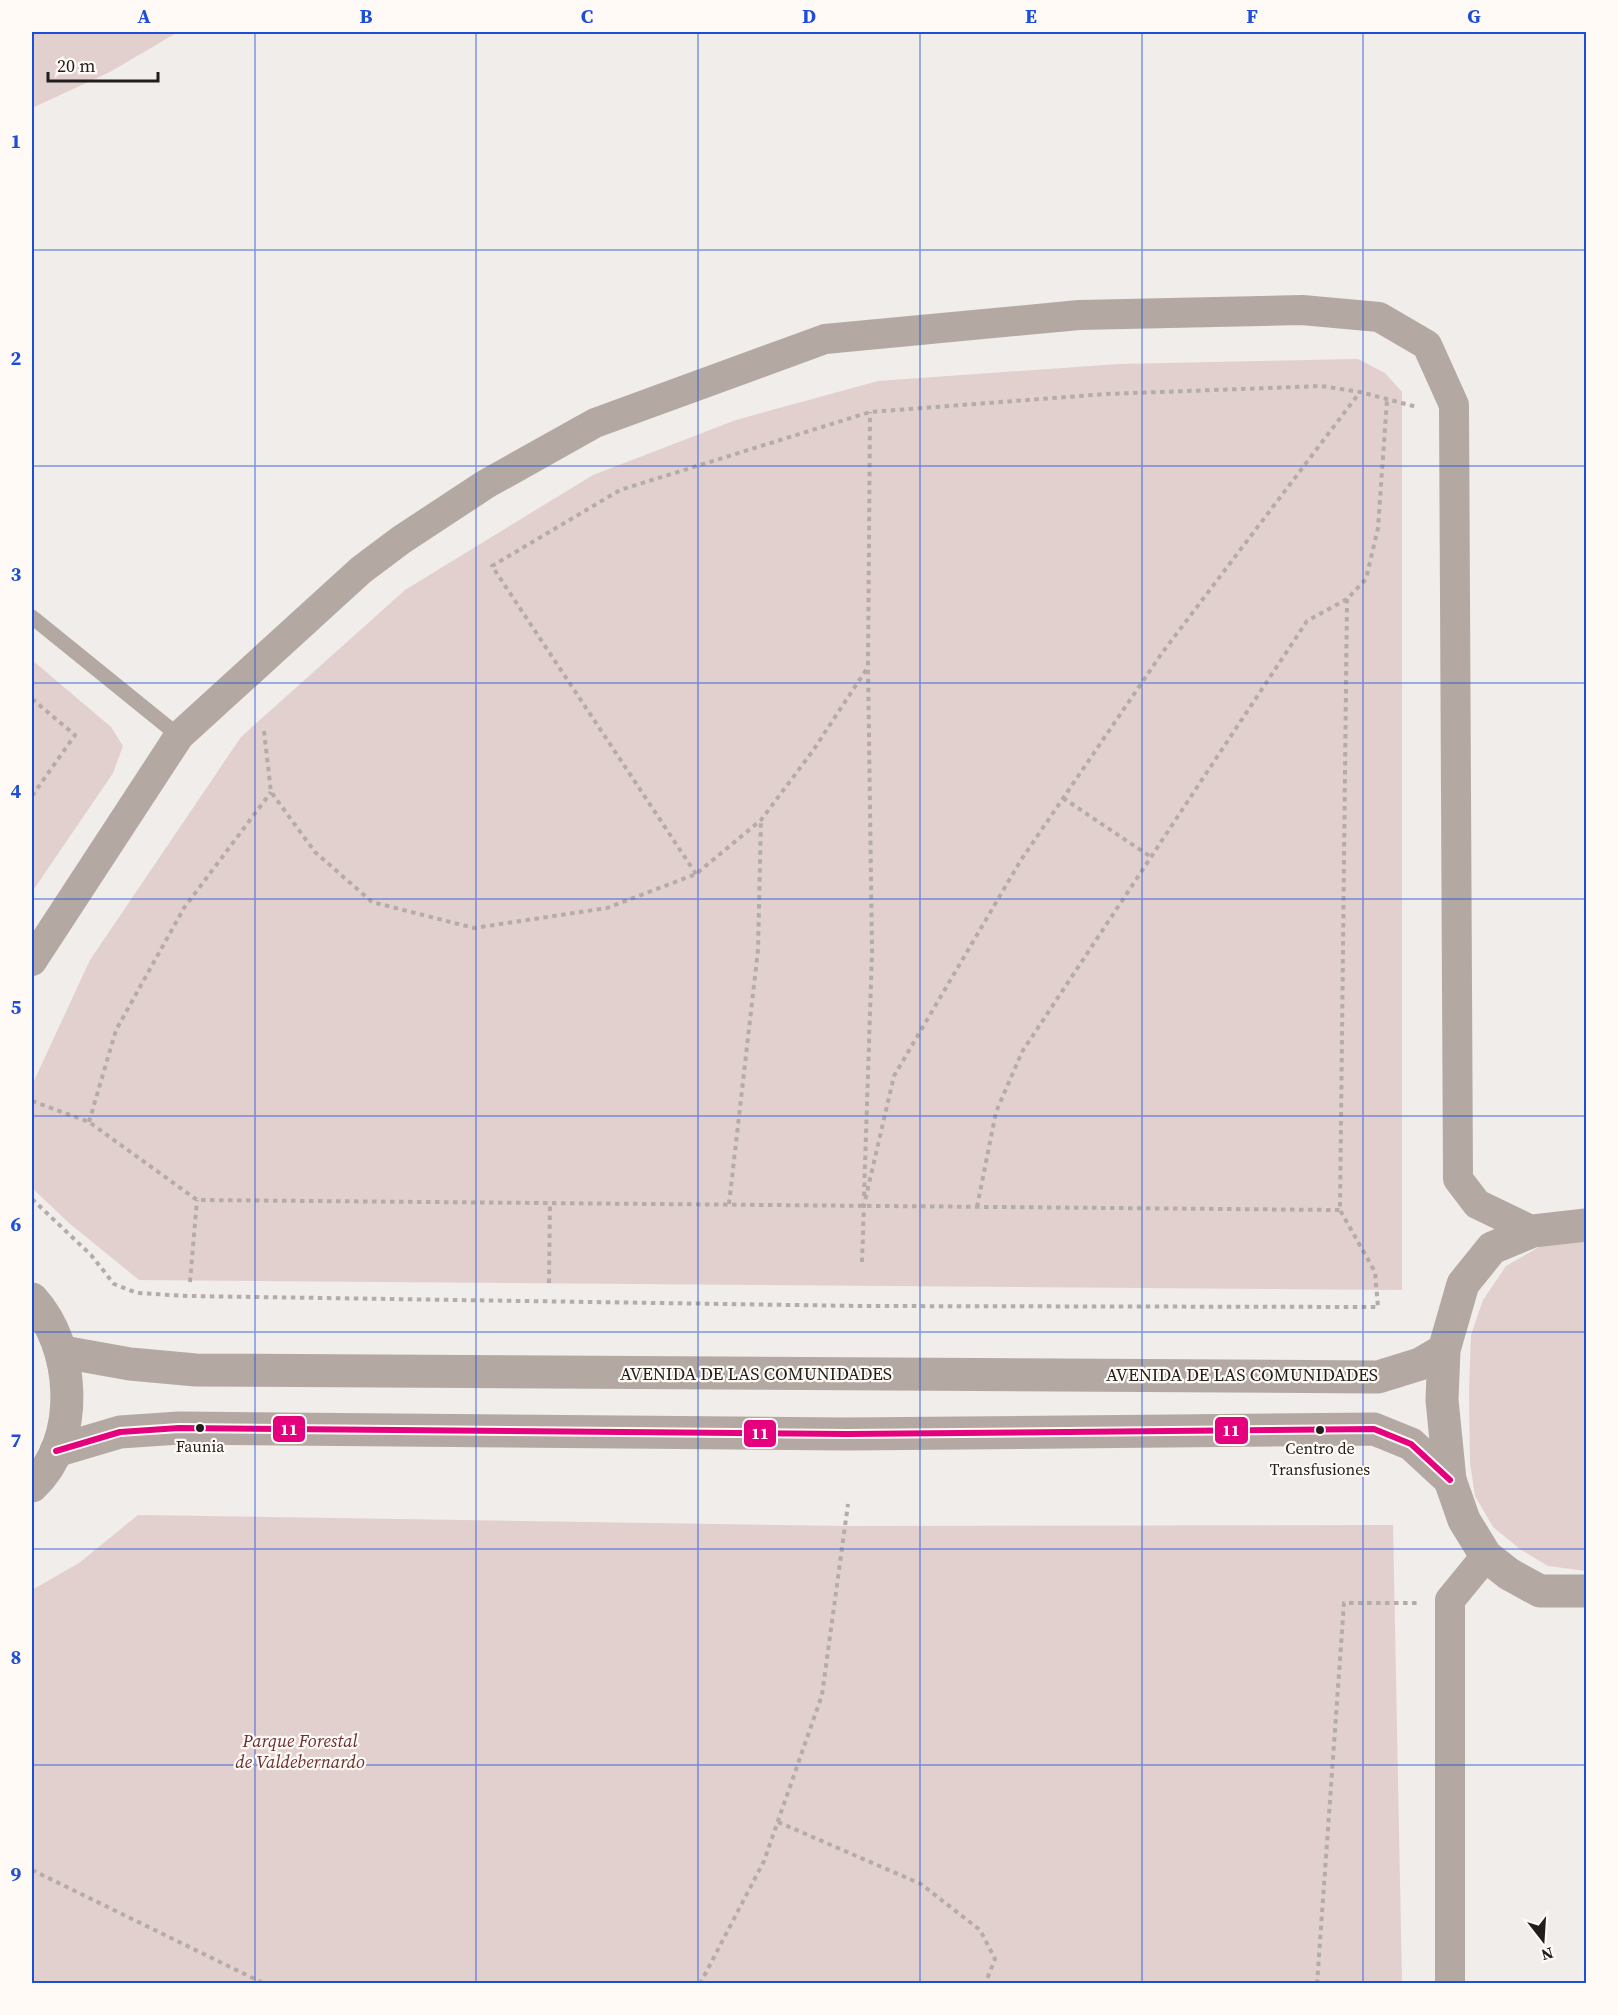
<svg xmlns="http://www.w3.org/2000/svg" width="1618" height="2015" viewBox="0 0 1618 2015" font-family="'Source Serif 4',serif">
<rect width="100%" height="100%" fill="#f0edea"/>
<g fill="#e2d0ce">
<path d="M 32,32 L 178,32 L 110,72 L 32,108 Z"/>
<path d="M 1358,359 L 1385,373 L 1402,392 L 1402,1290 L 139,1280 L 69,1223 L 32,1188 L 32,1085 L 90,960 L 241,737 L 405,590 L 593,475 L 736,420 L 878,381 L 1119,364 Z"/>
<path d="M 32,660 L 111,727 L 123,746 L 113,773 L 32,892 Z"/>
<path d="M 1586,1238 L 1586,1571 L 1548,1566 L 1520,1549 L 1493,1527 L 1475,1496 L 1470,1463 L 1469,1390 L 1471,1335 L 1483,1300 L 1506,1266 L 1539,1247 Z"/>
<path d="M 138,1515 L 846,1526 L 1393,1525 L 1402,1983 L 32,1983 L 32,1590 L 79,1563 Z"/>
</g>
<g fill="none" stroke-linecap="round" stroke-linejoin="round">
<g stroke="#b4aca9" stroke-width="4" stroke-dasharray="4.5 4.5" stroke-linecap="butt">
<path d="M 32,699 L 75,735 L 32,796"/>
<path d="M 264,731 L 271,792 L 315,852 L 372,902 L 474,928 L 607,908 L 696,874 L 761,820 L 812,752 L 868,667"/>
<path d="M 1063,798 L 1151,857"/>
<path d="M 696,874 L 492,566 L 620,490 L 870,412 L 1106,394 L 1321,386 L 1360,392 L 1417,407"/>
<path d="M 32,1101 L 89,1122 L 197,1200 L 1340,1210"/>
<path d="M 89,1122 L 116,1030 L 184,908 L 271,792"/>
<path d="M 864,1196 L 872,952 L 868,667 L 870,412"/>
<path d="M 32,1199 L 91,1255 L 114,1284 L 137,1293 L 188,1296 L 860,1306 L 1378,1307 L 1375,1272 L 1340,1210 L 1347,599"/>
<path d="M 729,1204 L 758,950 L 761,821"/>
<path d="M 977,1207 L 996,1112 L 1022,1052 L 1307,621 L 1347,599 L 1366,579 L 1378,528 L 1387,400"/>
<path d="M 862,1262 L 864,1205 L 894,1076 L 1021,860 L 1162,653 L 1360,392"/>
<path d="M 190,1282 L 197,1200"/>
<path d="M 549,1283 L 550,1202"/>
<path d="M 778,1822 L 921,1884 L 980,1930 L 995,1959 L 985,1984"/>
<path d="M 32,1870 L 265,1984"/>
<path d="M 700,1984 L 764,1861 L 822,1695 L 848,1504"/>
<path d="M 1317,1984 L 1344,1603 L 1417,1603"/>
</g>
<path stroke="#b4a8a3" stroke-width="15" d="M 32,617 L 179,736"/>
<g stroke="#b4a8a3" stroke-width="30">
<path d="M 32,961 L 179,736 L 361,570 L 401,540 L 486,484 L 595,423 L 825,339 L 1079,315 L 1302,310 L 1379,317 L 1427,345 L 1454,405 L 1458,1179 L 1477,1204 L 1533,1231"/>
<path d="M 1450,1984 L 1450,1600 L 1486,1556"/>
</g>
<g stroke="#b4a8a3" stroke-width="33">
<path d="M 1586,1225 L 1533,1231 L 1492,1248 L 1463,1284 L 1444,1350 L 1442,1400 L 1450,1480 L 1464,1520 L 1486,1556 L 1509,1574 L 1540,1591 L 1586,1591"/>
<path d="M 32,1299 C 75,1346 82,1440 32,1486"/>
<path d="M 63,1352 L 130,1364 L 196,1370 L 1378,1377 L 1420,1364 L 1444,1350"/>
<path d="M 56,1451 L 120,1432 L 179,1428 L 847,1434 L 1374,1429 L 1411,1444 L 1450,1480"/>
</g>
<g stroke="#fffaf6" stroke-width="10">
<path id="bus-1" d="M 56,1451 L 120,1432 L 179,1428 L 847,1434 L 1374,1429 L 1411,1444 L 1450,1480"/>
</g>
<use href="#bus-1" stroke="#e5007d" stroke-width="6"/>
</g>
<path fill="none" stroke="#1d4ed8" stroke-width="1.5" stroke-opacity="0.55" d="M 255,32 L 255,1984M 476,32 L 476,1984M 698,32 L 698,1984M 920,32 L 920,1984M 1142,32 L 1142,1984M 1363,32 L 1363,1984M 32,250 L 1586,250M 32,466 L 1586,466M 32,683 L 1586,683M 32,899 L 1586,899M 32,1116 L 1586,1116M 32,1332 L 1586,1332M 32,1549 L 1586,1549M 32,1765 L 1586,1765"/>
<g fill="#211f1d" stroke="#fffaf6" stroke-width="2">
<circle cx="200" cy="1428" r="5"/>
<circle cx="1320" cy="1430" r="5"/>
</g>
<g text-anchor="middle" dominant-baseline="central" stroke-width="4.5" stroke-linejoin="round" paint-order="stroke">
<g font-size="16" fill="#211f1d" stroke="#fffaf6">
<text x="200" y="1446">Faunia</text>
<text x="1320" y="1448">Centro de<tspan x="1320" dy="21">Transfusiones</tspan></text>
</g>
<g font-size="18" fill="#211f1d" stroke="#fffaf6">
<text x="756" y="1373">AVENIDA DE LAS COMUNIDADES</text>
<text x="1242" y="1374">AVENIDA DE LAS COMUNIDADES</text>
</g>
<g font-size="18" font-style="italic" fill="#6a2f2f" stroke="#fffaf6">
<text x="300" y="1740">Parque Forestal<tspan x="300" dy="21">de Valdebernardo</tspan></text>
</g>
</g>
<g stroke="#fffaf6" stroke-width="2">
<rect x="272" y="1415" width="34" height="28" rx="6" fill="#e5007d"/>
<rect x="1214" y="1416" width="35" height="29" rx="6" fill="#e5007d"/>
<rect x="743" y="1419" width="34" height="29" rx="6" fill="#e5007d"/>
</g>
<g font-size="16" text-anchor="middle" font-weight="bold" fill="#fff">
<text x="289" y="1435">11</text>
<text x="1231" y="1436">11</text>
<text x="760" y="1439">11</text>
</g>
<rect width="1618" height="2015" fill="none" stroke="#fffaf6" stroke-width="66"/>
<g transform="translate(1543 1940) rotate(163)" stroke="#fffaf6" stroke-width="4.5" paint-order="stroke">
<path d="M0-4.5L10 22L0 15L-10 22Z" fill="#211f1d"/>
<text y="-9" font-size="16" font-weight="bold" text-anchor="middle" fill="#211f1d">N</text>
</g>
<path d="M48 72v9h110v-9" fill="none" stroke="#211f1d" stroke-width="3"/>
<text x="57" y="72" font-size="18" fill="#211f1d" stroke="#fffaf6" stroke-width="4.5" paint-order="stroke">20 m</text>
<rect x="33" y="33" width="1552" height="1949" fill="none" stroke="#1d4ed8" stroke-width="2"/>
<g font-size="20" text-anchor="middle" font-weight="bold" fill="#1d4ed8">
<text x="144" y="23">A</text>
<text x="366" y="23">B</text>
<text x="587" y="23">C</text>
<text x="809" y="23">D</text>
<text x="1031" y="23">E</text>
<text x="1252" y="23">F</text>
<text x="1474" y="23">G</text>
<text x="16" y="148">1</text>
<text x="16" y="365">2</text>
<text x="16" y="581">3</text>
<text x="16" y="798">4</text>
<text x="16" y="1014">5</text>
<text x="16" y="1231">6</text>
<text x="16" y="1447">7</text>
<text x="16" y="1664">8</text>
<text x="16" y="1881">9</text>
</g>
</svg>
